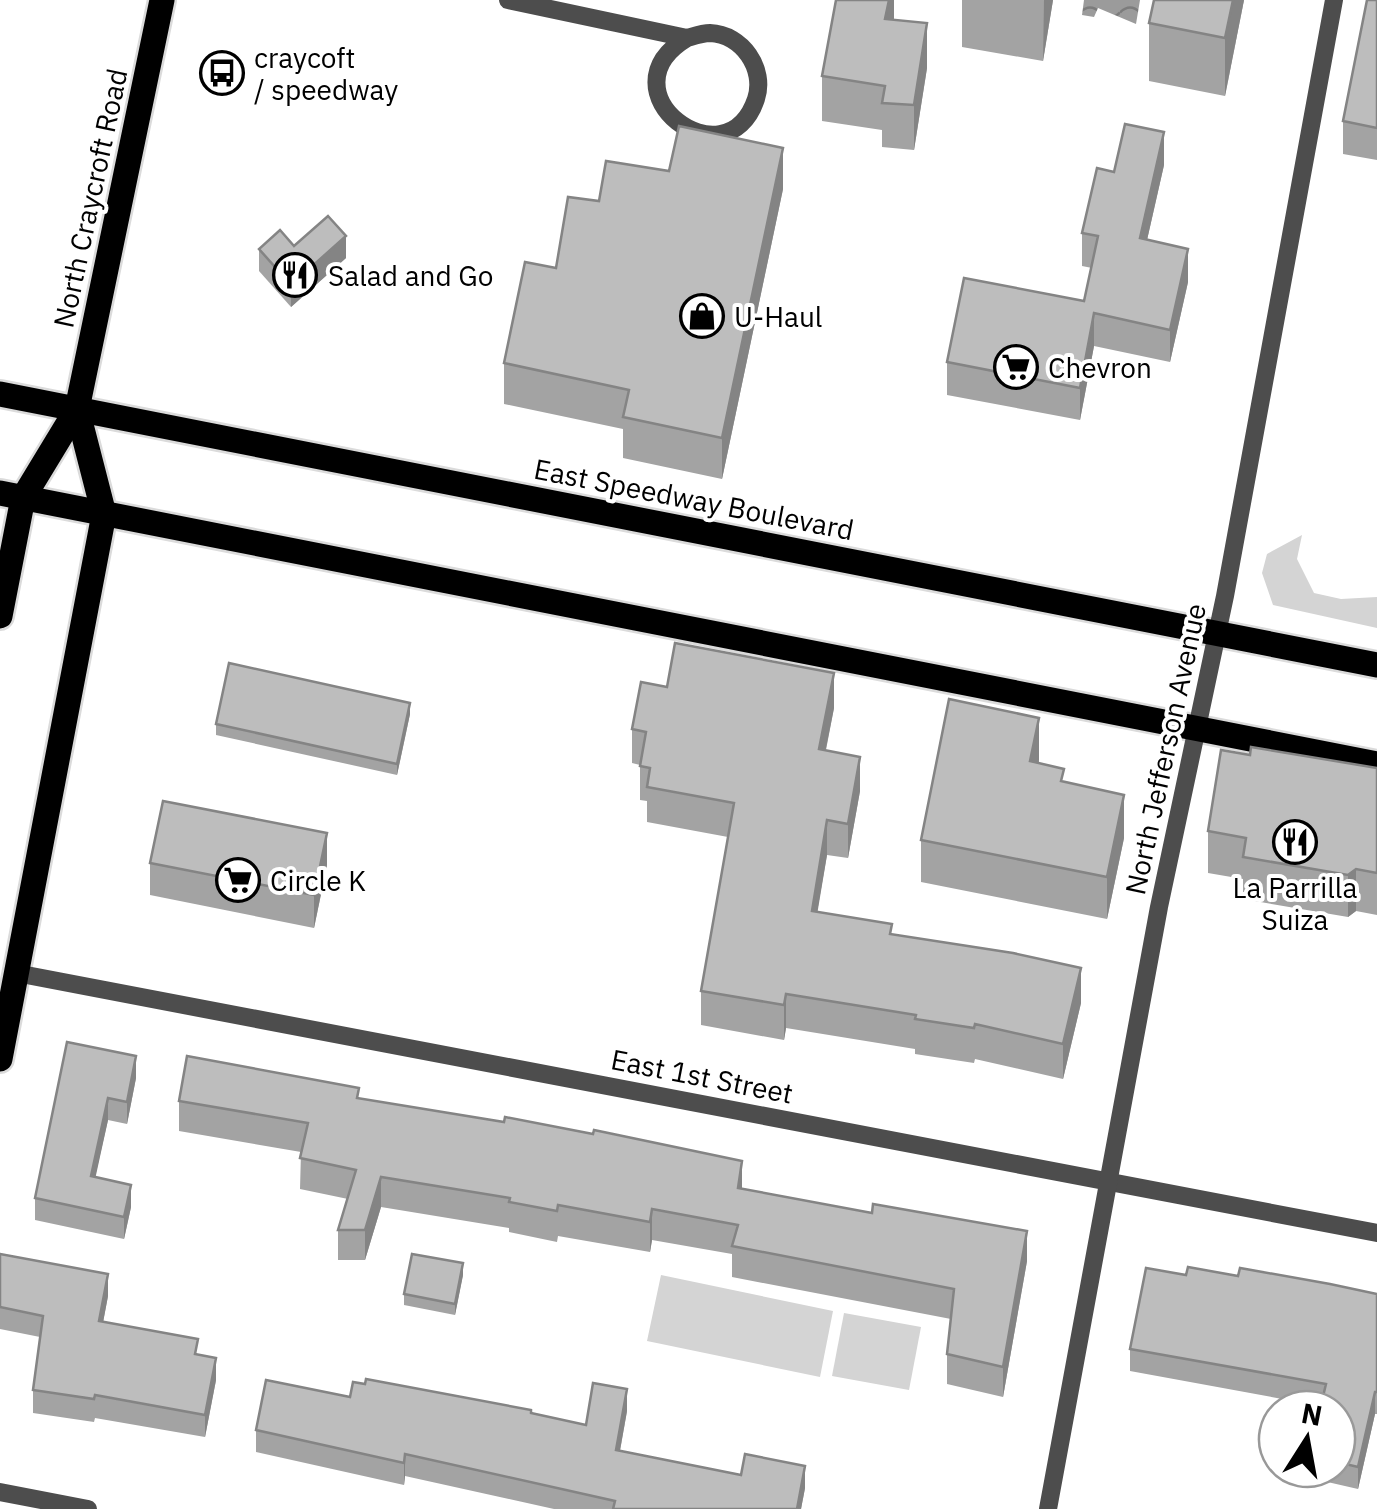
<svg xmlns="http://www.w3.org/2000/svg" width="1377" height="1509" viewBox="0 0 1377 1509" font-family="'IBM Plex Sans',sans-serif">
<defs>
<pattern id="water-waves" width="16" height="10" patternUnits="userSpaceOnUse" patternTransform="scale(2.5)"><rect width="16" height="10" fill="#9b9b9b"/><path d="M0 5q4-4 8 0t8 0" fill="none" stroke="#7c7c7c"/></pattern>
</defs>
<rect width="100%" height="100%" fill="#fff"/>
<g fill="#d4d4d4">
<path d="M 1302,535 L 1297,559 L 1314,593 L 1341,599 L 1377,597 L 1377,628 L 1273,605 L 1262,573 L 1267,554 Z"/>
<path d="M 661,1275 L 833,1311 L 820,1377 L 647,1341 Z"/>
<path d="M 844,1313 L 921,1327 L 909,1390 L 832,1376 Z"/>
</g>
<path fill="url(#water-waves)" d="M 1084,0 L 1140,0 L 1136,24 L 1098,8 L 1094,17 L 1082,15 Z"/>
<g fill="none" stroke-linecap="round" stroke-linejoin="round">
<g stroke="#dbdbdb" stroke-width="30">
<g id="major">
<path d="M 0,394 L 1377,665"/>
<path d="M 0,493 L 1377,764"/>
<path d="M 0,616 L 23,498 L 77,409 L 162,0"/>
<path d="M 0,1059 L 104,514 L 77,409"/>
</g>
</g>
<g stroke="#4d4d4d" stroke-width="18">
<path d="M 508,0 L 687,38 C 694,36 703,33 710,33 C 742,34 766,69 756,99 C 726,187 599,91 687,38"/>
<path d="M 16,973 L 1377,1233"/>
<path d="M 0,1492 L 88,1509"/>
<path d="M 1048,1509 L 1159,907 L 1225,596 L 1334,0"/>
</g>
<use href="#major" stroke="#000" stroke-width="25"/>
</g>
<g fill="#a3a3a3">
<path d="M 894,0 L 894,20 L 927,68 L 914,150 L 882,147 L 882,130 L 822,121 L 822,76 Z"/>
<path d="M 962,0 L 1053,0 L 1043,61 L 962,47 Z"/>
<path d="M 1154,0 L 1244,0 L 1225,96 L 1149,81 L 1149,23 Z"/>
<path d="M 1377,0 L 1377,160 L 1343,154 L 1343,121 Z"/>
<path d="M 1164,165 L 1147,240 L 1188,282 L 1170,362 L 1094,346 L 1080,420 L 947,395 L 947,362 L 1084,301 L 1092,268 L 1082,266 L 1082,233 L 1114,172 Z"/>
<path d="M 783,189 L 722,479 L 623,458 L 623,429 L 504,404 L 504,363 L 556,268 L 599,201 Z"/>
<path d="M 294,246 L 346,258 L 291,307 L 259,271 L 259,249 Z"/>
<path d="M 667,687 L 834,708 L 826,750 L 860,791 L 848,858 L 827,855 L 817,912 L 892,935 L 1081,1003 L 1063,1079 L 975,1059 L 974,1063 L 915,1054 L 915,1049 L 786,1028 L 784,1040 L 701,1025 L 701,991 L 728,837 L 647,822 L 647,801 L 640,800 L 640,765 L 632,763 L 632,729 Z"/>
<path d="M 410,714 L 397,775 L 216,735 L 216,724 Z"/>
<path d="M 1250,755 L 1377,768 L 1377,915 L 1356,911 L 1348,917 L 1243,899 L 1243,879 L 1208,873 L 1208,831 Z"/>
<path d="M 1039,760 L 1039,763 L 1064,782 L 1124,838 L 1107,919 L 921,882 L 921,840 Z"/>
<path d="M 150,863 L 327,865 L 314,928 L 150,895 Z"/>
<path d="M 67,1042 L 136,1078 L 127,1124 L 108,1120 L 95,1177 L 131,1207 L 124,1239 L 35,1220 L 35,1198 Z"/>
<path d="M 359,1098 L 742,1189 L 1027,1261 L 1003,1397 L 947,1384 L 947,1354 L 951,1319 L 732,1277 L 732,1254 L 652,1240 L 650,1252 L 558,1236 L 557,1242 L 509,1232 L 509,1228 L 381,1207 L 365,1260 L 338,1260 L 338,1230 L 348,1199 L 300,1189 L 301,1152 L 179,1131 L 179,1101 Z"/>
<path d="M 0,1254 L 108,1296 L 103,1322 L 198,1355 L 216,1380 L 205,1437 L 95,1418 L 94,1422 L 33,1413 L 33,1390 L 40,1337 L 0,1329 Z"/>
<path d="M 463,1275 L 455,1315 L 404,1305 L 404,1294 Z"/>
<path d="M 1186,1275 L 1238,1276 L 1377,1294 L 1377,1414 L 1375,1414 L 1358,1489 L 1310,1478 L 1310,1469 L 1337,1469 L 1337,1409 L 1130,1371 L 1130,1349 Z"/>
<path d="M 350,1397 L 531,1413 L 586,1425 L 627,1411 L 620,1451 L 805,1488 L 801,1509 L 554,1509 L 405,1476 L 404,1485 L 256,1452 L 256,1430 Z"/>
</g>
<g fill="#848484">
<path d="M 889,0 L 894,0 L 894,18 L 885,64 L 885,19 Z"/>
<path d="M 1044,0 L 1053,0 L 1043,61 Z"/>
<path d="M 1233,0 L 1244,0 L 1225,96 L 1225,38 Z"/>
<path d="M 927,23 L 927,68 L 914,150 L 914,105 Z"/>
<path d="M 1164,132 L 1164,165 L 1140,271 L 1140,238 Z"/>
<path d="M 783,148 L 783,189 L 722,479 L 722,438 Z"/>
<path d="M 346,236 L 346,258 L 291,307 L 291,285 Z"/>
<path d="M 1188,249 L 1188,282 L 1170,362 L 1170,330 Z"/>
<path d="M 1094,313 L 1094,346 L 1080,420 L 1080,388 Z"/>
<path d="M 834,673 L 834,708 L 819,783 L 819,749 Z"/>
<path d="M 410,703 L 410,714 L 397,775 L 397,764 Z"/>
<path d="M 1039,718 L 1039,760 L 1030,803 L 1030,761 Z"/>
<path d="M 860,757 L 860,791 L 848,858 L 848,824 Z"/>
<path d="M 1124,795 L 1124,838 L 1107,919 L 1107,877 Z"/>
<path d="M 827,820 L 827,855 L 812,945 L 812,911 Z"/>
<path d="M 327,833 L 327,865 L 314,928 L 314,895 Z"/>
<path d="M 1356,869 L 1356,911 L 1348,917 L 1348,875 Z"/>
<path d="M 1081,968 L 1081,1003 L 1063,1079 L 1063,1044 Z"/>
<path d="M 786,994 L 786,1028 L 784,1040 L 784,1005 Z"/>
<path d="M 136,1056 L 136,1078 L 127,1124 L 127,1102 Z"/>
<path d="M 108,1098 L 108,1120 L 91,1198 L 91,1176 Z"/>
<path d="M 742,1161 L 742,1191 L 738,1188 Z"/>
<path d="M 381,1177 L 381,1207 L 365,1260 L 365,1230 Z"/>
<path d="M 131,1185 L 131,1207 L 124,1239 L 124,1217 Z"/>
<path d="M 652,1209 L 652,1240 L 650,1252 L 650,1222 Z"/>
<path d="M 1027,1231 L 1027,1261 L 1003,1397 L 1003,1367 Z"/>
<path d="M 463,1263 L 463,1275 L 455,1315 L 455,1304 Z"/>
<path d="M 108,1274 L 108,1296 L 99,1344 L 99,1321 Z"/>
<path d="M 216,1358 L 216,1380 L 205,1437 L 205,1415 Z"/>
<path d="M 627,1389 L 627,1411 L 616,1472 L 616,1450 Z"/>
<path d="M 1375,1392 L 1375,1414 L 1358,1489 L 1358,1467 Z"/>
<path d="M 405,1454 L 405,1476 L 404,1485 L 404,1463 Z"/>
<path d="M 805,1466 L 805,1488 L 801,1509 L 797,1509 Z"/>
</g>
<g fill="#bdbdbd" stroke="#848484" stroke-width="2.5">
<path d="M 836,0 L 889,0 L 885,19 L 927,23 L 914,105 L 882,103 L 885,86 L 822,76 Z"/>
<path d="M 1154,0 L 1233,0 L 1225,38 L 1149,23 Z"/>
<path d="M 1367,0 L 1377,0 L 1377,128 L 1343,121 Z"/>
<path d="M 1125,124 L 1164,132 L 1140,238 L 1188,249 L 1170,330 L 1094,313 L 1080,388 L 947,362 L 964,278 L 1084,301 L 1098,236 L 1082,233 L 1097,168 L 1114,172 Z"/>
<path d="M 679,126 L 783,148 L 722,438 L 623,417 L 629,390 L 504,363 L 525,262 L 556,268 L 568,197 L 599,201 L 606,161 L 669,171 Z"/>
<path d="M 328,216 L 346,236 L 291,285 L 259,249 L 280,230 L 294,246 Z"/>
<path d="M 675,643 L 834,673 L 819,749 L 860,757 L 848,824 L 827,820 L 812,911 L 892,924 L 890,934 L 1013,953 L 1081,968 L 1063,1044 L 975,1024 L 974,1028 L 915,1019 L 916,1015 L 786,994 L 784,1005 L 701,991 L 734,803 L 647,787 L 650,768 L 640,766 L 646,732 L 632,729 L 641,682 L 667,687 Z"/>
<path d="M 229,663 L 410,703 L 397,764 L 216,724 Z"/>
<path d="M 949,699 L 1039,718 L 1030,761 L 1064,769 L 1061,781 L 1124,795 L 1107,877 L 921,840 Z"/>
<path d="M 1251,747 L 1377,768 L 1377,873 L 1356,869 L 1348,875 L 1243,857 L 1246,838 L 1208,831 L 1221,750 L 1250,755 Z"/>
<path d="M 163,801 L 327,833 L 314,895 L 150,863 Z"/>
<path d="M 67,1042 L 136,1056 L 127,1102 L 108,1098 L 91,1176 L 131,1185 L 124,1217 L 35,1198 Z"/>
<path d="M 187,1056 L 359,1088 L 357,1098 L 504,1122 L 505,1117 L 593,1134 L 594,1130 L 742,1161 L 738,1188 L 872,1213 L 873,1204 L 1027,1231 L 1003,1367 L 947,1354 L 954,1289 L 732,1246 L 738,1225 L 652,1209 L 650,1222 L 558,1205 L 557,1211 L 509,1202 L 510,1198 L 381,1177 L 365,1230 L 338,1230 L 356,1170 L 300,1158 L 308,1123 L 179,1101 Z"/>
<path d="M 0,1254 L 108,1274 L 99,1321 L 198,1339 L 195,1354 L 216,1358 L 205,1415 L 95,1395 L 94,1399 L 33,1390 L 43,1316 L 0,1307 Z"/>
<path d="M 412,1254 L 463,1263 L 455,1304 L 404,1294 Z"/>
<path d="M 1188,1267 L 1238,1276 L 1240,1268 L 1330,1284 L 1377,1294 L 1377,1392 L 1375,1392 L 1358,1467 L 1337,1462 L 1337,1409 L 1320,1409 L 1326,1384 L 1130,1349 L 1146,1268 L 1186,1275 Z"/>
<path d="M 366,1379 L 531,1410 L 531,1413 L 586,1425 L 593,1383 L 627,1389 L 616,1450 L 741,1475 L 745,1454 L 805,1466 L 797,1509 L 613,1509 L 615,1501 L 405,1454 L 404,1463 L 256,1430 L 266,1380 L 350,1397 L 353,1382 L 365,1384 Z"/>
</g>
<defs>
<g id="bus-ring" transform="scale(2.25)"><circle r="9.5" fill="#fff" stroke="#000" stroke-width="1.5"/><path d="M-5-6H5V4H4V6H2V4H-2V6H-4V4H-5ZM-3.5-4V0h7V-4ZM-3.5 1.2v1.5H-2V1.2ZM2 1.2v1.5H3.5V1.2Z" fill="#000"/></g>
<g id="restaurant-ring" transform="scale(2.25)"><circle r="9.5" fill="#fff" stroke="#000" stroke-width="1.5"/><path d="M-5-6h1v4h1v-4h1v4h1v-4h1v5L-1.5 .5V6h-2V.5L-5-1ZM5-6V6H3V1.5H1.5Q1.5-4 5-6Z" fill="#000"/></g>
<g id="shop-ring" transform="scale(2.25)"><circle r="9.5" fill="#fff" stroke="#000" stroke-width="1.5"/><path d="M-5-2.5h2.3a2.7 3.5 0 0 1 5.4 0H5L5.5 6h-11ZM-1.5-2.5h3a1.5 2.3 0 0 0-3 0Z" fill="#000"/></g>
<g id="supermarket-ring" transform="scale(2.25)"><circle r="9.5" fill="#fff" stroke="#000" stroke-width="1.5"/><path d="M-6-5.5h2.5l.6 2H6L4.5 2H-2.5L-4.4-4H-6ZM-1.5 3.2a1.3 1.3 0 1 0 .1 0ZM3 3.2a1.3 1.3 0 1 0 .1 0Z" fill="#000"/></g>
</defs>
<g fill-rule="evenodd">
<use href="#bus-ring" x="222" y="73"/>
<use href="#restaurant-ring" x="295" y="275"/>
<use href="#shop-ring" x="702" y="316"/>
<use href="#supermarket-ring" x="1016" y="367"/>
<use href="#restaurant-ring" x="1295" y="842"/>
<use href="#supermarket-ring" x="238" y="880"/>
</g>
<g text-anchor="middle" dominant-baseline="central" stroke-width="8" stroke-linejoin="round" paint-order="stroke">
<g font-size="28" fill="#000" stroke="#fff" text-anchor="start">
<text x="254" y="57">craycoft<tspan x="254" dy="32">/ speedway</tspan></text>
<text x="328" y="275">Salad and Go</text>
<text x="734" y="316">U-Haul</text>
<text x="1048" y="367">Chevron</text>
<text x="270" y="880">Circle K</text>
<text x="1295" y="887" text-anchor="middle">La Parrilla<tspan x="1295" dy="32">Suiza</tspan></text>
</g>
<g font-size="28" fill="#000" stroke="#fff">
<text transform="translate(90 198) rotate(-78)">North Craycroft Road</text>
<text transform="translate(694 499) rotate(11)">East Speedway Boulevard</text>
<text transform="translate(1165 749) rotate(-78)">North Jefferson Avenue</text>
<text transform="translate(702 1076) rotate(11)">East 1st Street</text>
</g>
</g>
<g transform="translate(1307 1439) rotate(11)"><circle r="48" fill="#ffffff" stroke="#999999" stroke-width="2.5"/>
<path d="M0-8L18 38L0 25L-18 38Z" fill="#000000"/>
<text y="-15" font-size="28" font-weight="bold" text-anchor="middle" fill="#000000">N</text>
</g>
</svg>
